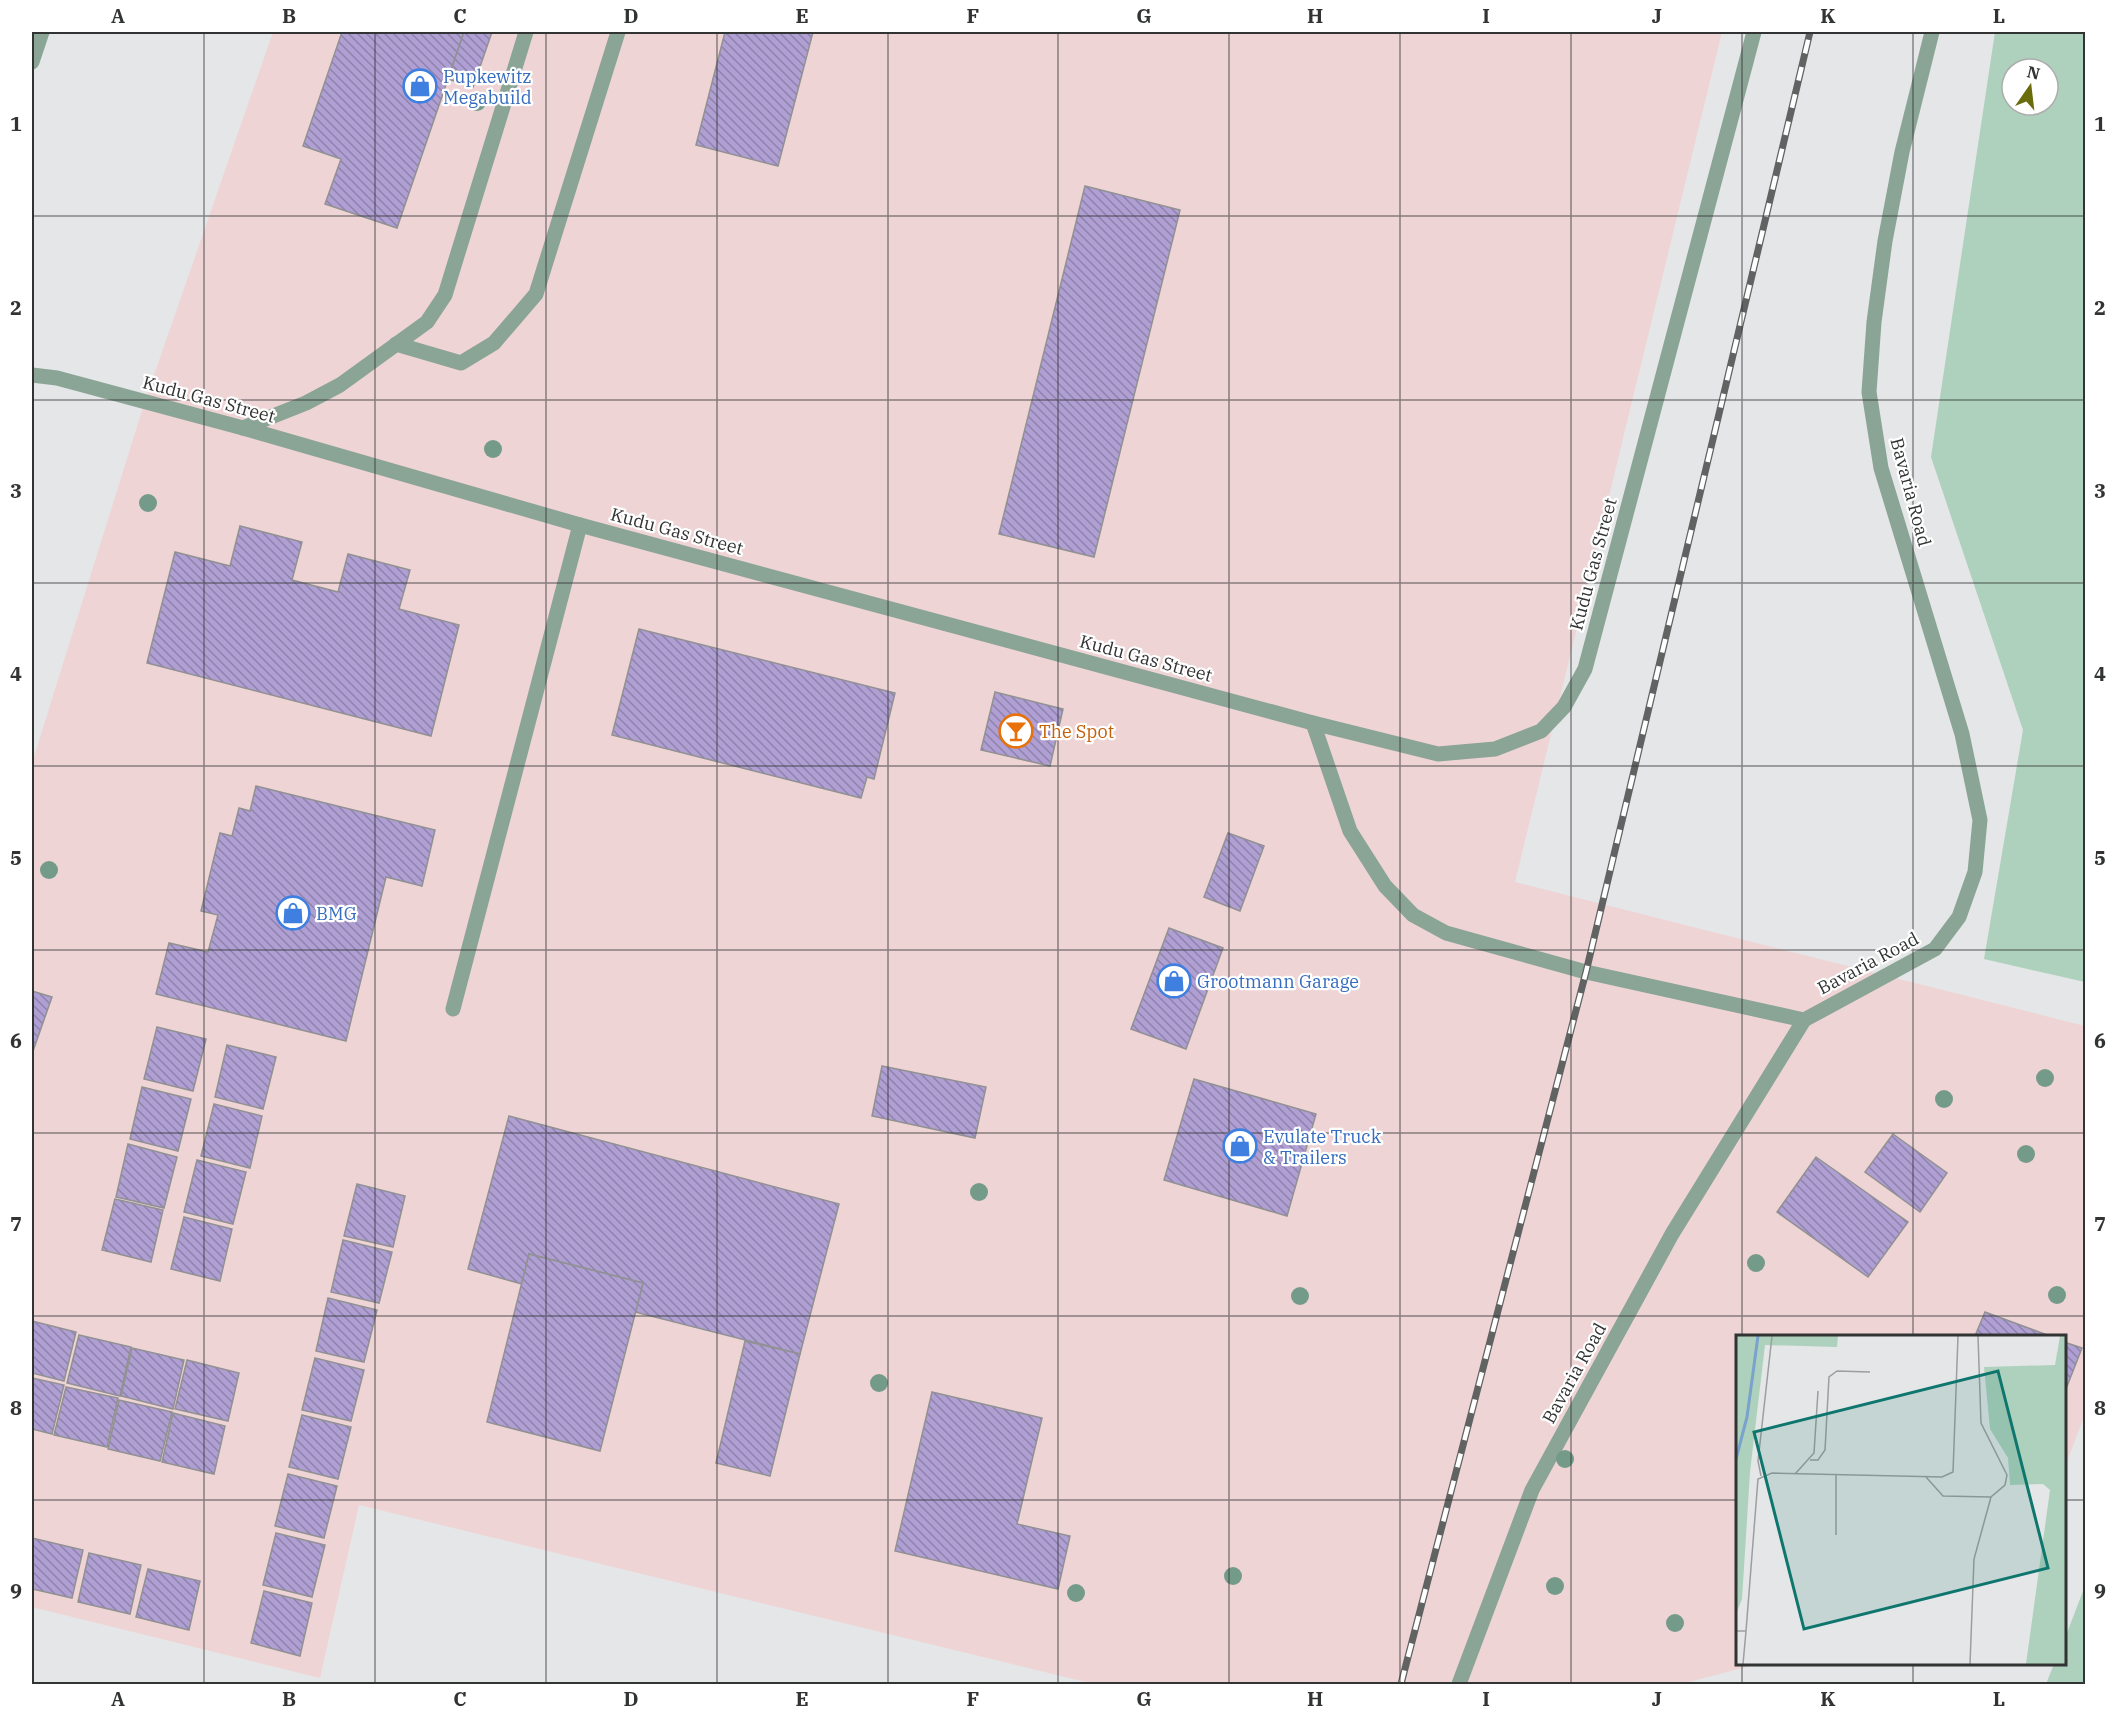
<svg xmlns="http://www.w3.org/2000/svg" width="2117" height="1716" viewBox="0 0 2117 1716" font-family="'IBM Plex Serif',serif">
<defs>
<pattern id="building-back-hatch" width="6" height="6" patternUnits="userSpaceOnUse" patternTransform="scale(1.5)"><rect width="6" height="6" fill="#af9fd3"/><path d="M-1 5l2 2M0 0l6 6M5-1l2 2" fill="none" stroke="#8f82ac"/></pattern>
</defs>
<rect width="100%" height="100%" fill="#e5e6e7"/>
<path fill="#efd4d6" d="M 273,32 L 1722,32 L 1515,882 L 2085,1026 L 2085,1414 L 2065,1467 L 2064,1336 L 1738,1336 L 1738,1664 L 1758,1664 L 1681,1684 L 1094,1684 L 359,1505 L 320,1678 L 32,1607 L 32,763 L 145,401 Z"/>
<g fill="#add1bc" fill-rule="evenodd">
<path d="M 1995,32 L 2085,32 L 2085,982 L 1984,959 L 2023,730 L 1931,457 ZM 2012,69 L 2048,69 L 2048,105 L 2012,105 Z"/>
<path d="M 2085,1586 L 2085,1684 L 2046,1684 L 2054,1664 L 2064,1664 L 2065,1638 Z"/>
</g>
<g fill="url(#building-back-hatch)" stroke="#919192" stroke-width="1.5">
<path d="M 342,32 L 464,32 L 397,228 L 325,204 L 341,159 L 303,146 Z"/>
<path d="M 464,32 L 492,32 L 473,87 L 448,79 Z"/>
<path d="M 725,32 L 813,32 L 778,166 L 696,145 Z"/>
<path d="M 1085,186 L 1180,210 L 1094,557 L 999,534 Z"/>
<path d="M 240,526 L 302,542 L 292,580 L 338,592 L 348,554 L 410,570 L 399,609 L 459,625 L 431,736 L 147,663 L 175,552 L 230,566 Z"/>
<path d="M 639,629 L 895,693 L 874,779 L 867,777 L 861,798 L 612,735 Z"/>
<path d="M 995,692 L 1063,709 L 1050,766 L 981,750 Z"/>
<path d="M 256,786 L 435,830 L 422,886 L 386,877 L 346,1041 L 156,994 L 169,943 L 208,952 L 218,915 L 201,911 L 220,833 L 232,836 L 239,808 L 250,811 Z"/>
<path d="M 1228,833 L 1264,846 L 1240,911 L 1204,897 Z"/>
<path d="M 1169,928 L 1223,948 L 1186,1049 L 1131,1029 Z"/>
<path d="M 32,991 L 52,997 L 32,1054 Z"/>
<path d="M 157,1027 L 206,1039 L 193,1091 L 144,1079 Z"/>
<path d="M 227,1045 L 276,1057 L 263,1109 L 215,1097 Z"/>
<path d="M 882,1066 L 986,1087 L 975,1138 L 872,1116 Z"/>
<path d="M 1194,1079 L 1316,1114 L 1287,1216 L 1164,1180 Z"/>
<path d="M 142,1087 L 191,1099 L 178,1151 L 130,1139 Z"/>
<path d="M 214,1104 L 262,1116 L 250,1168 L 201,1156 Z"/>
<path d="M 509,1116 L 839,1204 L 800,1354 L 635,1312 L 643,1283 L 529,1254 L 522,1284 L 468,1269 Z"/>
<path d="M 1893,1134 L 1947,1173 L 1920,1212 L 1865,1172 Z"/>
<path d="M 128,1144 L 177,1157 L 164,1208 L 116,1197 Z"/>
<path d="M 1816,1157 L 1908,1222 L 1868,1277 L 1777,1212 Z"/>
<path d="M 197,1160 L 246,1172 L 233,1224 L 184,1212 Z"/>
<path d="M 357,1184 L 405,1196 L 393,1247 L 344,1236 Z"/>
<path d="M 115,1199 L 163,1210 L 151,1262 L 102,1250 Z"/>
<path d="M 184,1217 L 232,1229 L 220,1281 L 171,1269 Z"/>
<path d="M 343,1240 L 392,1252 L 379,1303 L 331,1292 Z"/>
<path d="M 529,1254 L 643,1283 L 600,1451 L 487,1422 Z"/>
<path d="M 328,1298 L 377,1310 L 364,1362 L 316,1351 Z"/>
<path d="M 1985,1312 L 2050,1336 L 1975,1336 Z"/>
<path d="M 32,1321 L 76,1332 L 64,1381 L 32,1373 Z"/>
<path d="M 79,1335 L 131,1347 L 120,1396 L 67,1383 Z"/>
<path d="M 745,1341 L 800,1354 L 770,1476 L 716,1463 Z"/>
<path d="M 2064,1342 L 2082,1348 L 2064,1394 Z"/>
<path d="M 132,1348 L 184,1360 L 173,1409 L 121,1396 Z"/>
<path d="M 315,1358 L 364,1370 L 351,1421 L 302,1410 Z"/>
<path d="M 187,1360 L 239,1373 L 228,1421 L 175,1409 Z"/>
<path d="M 32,1378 L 64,1385 L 52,1434 L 32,1429 Z"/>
<path d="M 66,1387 L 118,1398 L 107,1447 L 54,1435 Z"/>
<path d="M 932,1392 L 1042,1418 L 1017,1524 L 1070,1536 L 1058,1589 L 895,1551 Z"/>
<path d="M 119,1400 L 172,1412 L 160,1461 L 108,1449 Z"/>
<path d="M 173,1413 L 225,1426 L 214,1474 L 162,1462 Z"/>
<path d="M 302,1415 L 351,1427 L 338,1479 L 289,1467 Z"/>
<path d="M 288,1474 L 337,1486 L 324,1538 L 275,1526 Z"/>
<path d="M 276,1533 L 325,1545 L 312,1597 L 263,1585 Z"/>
<path d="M 32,1538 L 83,1550 L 72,1598 L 32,1589 Z"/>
<path d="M 89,1553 L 141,1565 L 130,1614 L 78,1602 Z"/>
<path d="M 148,1569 L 200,1581 L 189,1630 L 136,1617 Z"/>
<path d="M 264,1591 L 312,1603 L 300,1656 L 251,1643 Z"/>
</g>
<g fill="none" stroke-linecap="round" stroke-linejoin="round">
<g stroke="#8aa496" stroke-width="15">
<path d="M 32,62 L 42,32"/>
<path d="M 396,344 L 461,363 L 494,343 L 536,294 L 618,32"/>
<path d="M 243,428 L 306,403 L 340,385 L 427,322 L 445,295 L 526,32"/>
</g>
<g stroke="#8aa496" stroke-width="15">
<path d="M 32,375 L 57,378 L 243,428 L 580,525 L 1313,723 L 1438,754 L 1495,749 L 1541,731 L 1564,707 L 1585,669 L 1754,32"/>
<path d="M 1313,723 L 1350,831 L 1385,886 L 1413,915 L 1446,933 L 1586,972 L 1804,1020"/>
<path d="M 453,1009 L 580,525"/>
<path d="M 1459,1684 L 1532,1490 L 1672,1234 L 1804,1020 L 1935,949 L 1959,917 L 1975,872 L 1980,820 L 1962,734 L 1881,468 L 1869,392 L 1874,322 L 1885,241 L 1902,152 L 1932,32"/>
</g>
<g stroke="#616262" stroke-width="7">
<path id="rail" d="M 1401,1684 L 1586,972 L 1810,32"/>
</g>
<use href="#rail" stroke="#fff" stroke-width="4.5" stroke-dasharray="14" stroke-linecap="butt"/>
</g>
<g fill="#749b8a">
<circle cx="477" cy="102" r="9"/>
<circle cx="493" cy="449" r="9"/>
<circle cx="148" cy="503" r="9"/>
<circle cx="49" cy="870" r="9"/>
<circle cx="2045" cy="1078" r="9"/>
<circle cx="1944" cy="1099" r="9"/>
<circle cx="2026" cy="1154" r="9"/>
<circle cx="979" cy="1192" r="9"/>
<circle cx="1756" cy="1263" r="9"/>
<circle cx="2057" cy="1295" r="9"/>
<circle cx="1300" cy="1296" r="9"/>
<circle cx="879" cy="1383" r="9"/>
<circle cx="1565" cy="1459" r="9"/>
<circle cx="1233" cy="1576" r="9"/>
<circle cx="1555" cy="1586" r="9"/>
<circle cx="1076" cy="1593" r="9"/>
<circle cx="1675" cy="1623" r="9"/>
</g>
<path fill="none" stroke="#323333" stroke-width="1.5" stroke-opacity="0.55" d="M 204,32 L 204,1684M 375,32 L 375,1684M 546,32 L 546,1684M 717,32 L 717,1684M 888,32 L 888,1684M 1058,32 L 1058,1684M 1229,32 L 1229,1684M 1400,32 L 1400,1684M 1571,32 L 1571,1684M 1742,32 L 1742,1336M 1913,32 L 1913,1336M 32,216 L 2086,216M 32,400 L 2086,400M 32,583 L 2086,583M 32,766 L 2086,766M 32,950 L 2086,950M 32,1133 L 2086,1133M 32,1316 L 2086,1316M 32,1500 L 1738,1500M 2064,1500 L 2086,1500M 1742,1664 L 1742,1684M 1913,1664 L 1913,1684"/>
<defs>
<g id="shop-ring" transform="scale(1.725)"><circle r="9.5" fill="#fff" stroke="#3f7fe0" stroke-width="1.5"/><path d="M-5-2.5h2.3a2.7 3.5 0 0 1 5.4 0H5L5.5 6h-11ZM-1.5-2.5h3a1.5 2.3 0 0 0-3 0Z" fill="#3f7fe0"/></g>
<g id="bar-ring" transform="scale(1.725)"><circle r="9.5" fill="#fff" stroke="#e8710a" stroke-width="1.5"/><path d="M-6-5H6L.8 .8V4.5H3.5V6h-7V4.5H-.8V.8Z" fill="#e8710a"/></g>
</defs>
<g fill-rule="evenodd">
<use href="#shop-ring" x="420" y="86"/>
<use href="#bar-ring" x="1016" y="731"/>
<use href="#shop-ring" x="293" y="913"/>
<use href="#shop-ring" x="1174" y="981"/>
<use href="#shop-ring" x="1240" y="1146"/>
</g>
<g text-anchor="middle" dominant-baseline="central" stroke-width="4.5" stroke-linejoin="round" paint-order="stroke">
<g font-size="18" fill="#366cbe" stroke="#fff" text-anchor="start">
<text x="443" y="76">Pupkewitz<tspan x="443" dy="21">Megabuild</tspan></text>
<text x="316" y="913">BMG</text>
<text x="1197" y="981">Grootmann Garage</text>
<text x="1263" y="1136">Evulate Truck<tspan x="1263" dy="21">&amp; Trailers</tspan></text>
</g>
<g font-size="18" fill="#323333" stroke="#fff">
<text transform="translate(209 399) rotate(15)">Kudu Gas Street</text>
<text transform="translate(1911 492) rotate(75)">Bavaria Road</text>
<text transform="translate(677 531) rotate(15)">Kudu Gas Street</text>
<text transform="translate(1593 564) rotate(-75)">Kudu Gas Street</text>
<text transform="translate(1146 658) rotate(15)">Kudu Gas Street</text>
<text transform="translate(1868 963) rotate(-28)">Bavaria Road</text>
<text transform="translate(1574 1373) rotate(-61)">Bavaria Road</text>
</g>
<g font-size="18" fill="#c56008" stroke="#fff" text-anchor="start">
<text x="1039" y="731">The Spot</text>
</g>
</g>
<g transform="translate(1736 1335)">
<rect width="330" height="330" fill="#e5e6e7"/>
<path d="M 0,1 L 102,1 L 101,12 L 29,10 L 14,137 L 6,264 L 0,279 ZM 324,1 L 330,1 L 330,329 L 290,329 L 314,155 L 307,149 L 274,150 L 272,123 L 254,94 L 248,32 L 319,30 Z" fill="#add1bc"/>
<path fill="none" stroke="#79a2cc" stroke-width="3" d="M 0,124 L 11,82 L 22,1"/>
<path fill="none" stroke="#9d9e9f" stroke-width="1.5" d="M 74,125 L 82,125 L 89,115 L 93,42 L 101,36 L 134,37M 59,139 L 78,118 L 82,56M 25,141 L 22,126 L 36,1M 190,142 L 207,161 L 255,162M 100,200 L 100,140M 0,296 L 10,296 L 7,329M 10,296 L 22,144 L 36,138 L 206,142 L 217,137 L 222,1M 234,329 L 238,224 L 255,162 L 269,150 L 271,140 L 245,88 L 242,1"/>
<path fill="#0f766e" fill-opacity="0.15" stroke="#0f766e" stroke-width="3" d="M 262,36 L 312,233 L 68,294 L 18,97 Z"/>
<rect width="330" height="330" fill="none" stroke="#323333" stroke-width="3"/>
</g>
<rect width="2117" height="1716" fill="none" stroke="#ffffff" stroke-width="66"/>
<g transform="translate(2030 87) rotate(14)"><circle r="28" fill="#ffffff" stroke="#adadad" stroke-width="1.5"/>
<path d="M0-4.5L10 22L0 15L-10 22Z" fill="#6a6c0c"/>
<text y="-9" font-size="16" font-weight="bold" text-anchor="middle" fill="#323333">N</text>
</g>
<rect x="33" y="33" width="2051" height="1650" fill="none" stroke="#323333" stroke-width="2"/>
<g font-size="20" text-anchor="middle" font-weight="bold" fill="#323333">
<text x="118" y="23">A</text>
<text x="289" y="23">B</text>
<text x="460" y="23">C</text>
<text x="631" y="23">D</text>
<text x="802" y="23">E</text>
<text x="973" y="23">F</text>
<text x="1144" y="23">G</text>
<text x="1315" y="23">H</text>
<text x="1486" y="23">I</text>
<text x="1657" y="23">J</text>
<text x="1828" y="23">K</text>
<text x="1999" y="23">L</text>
<text x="16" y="131">1</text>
<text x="2100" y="131">1</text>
<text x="16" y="315">2</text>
<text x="2100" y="315">2</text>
<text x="16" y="498">3</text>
<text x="2100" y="498">3</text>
<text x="16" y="681">4</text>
<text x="2100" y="681">4</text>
<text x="16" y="865">5</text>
<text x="2100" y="865">5</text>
<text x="16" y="1048">6</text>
<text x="2100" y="1048">6</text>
<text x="16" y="1231">7</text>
<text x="2100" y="1231">7</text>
<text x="16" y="1415">8</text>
<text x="2100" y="1415">8</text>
<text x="16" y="1598">9</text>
<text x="2100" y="1598">9</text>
<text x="118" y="1706">A</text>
<text x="289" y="1706">B</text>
<text x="460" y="1706">C</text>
<text x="631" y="1706">D</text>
<text x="802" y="1706">E</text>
<text x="973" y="1706">F</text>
<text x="1144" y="1706">G</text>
<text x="1315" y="1706">H</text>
<text x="1486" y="1706">I</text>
<text x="1657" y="1706">J</text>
<text x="1828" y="1706">K</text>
<text x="1999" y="1706">L</text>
</g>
</svg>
